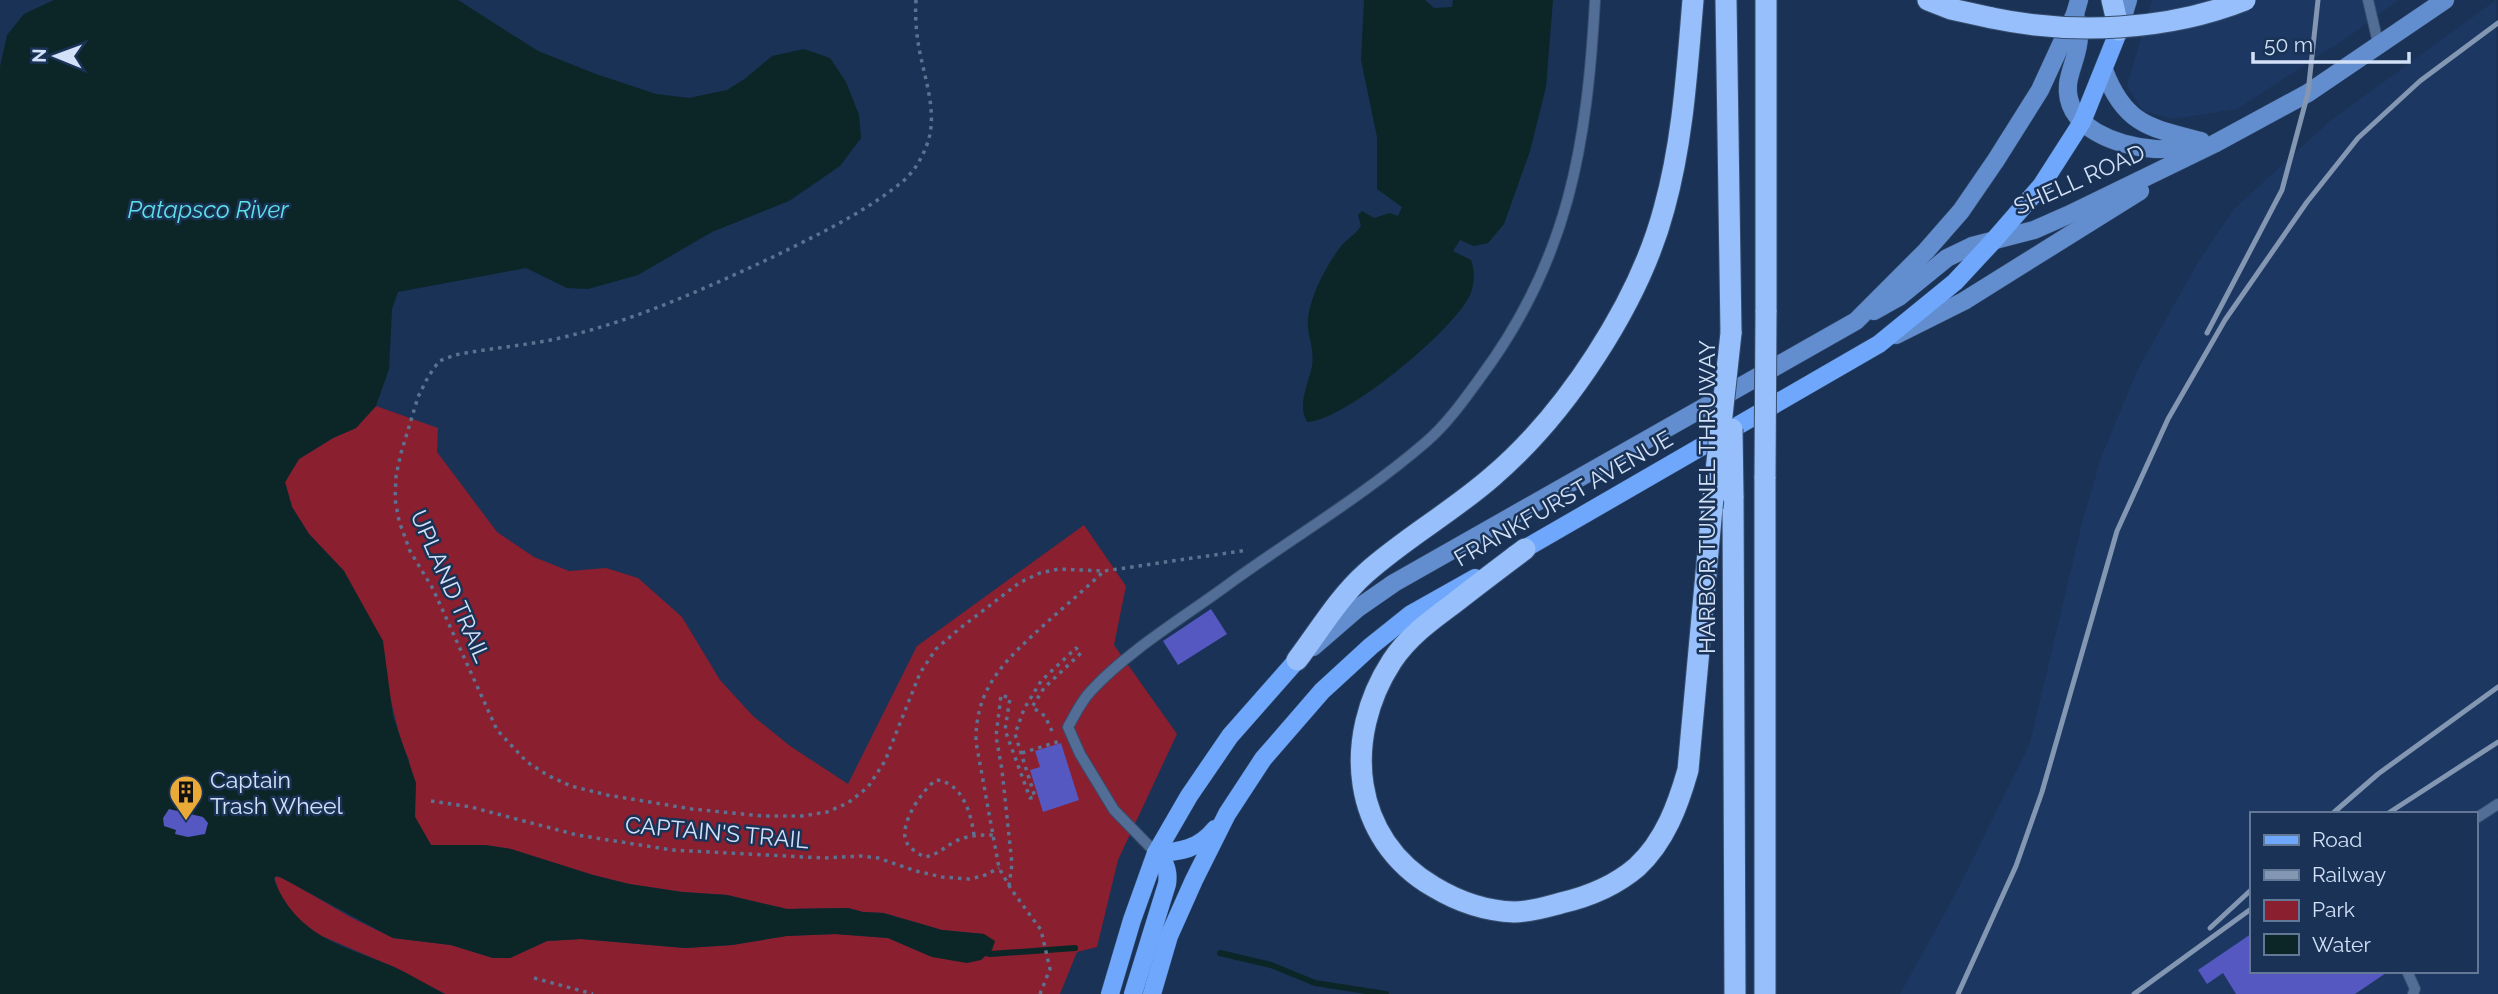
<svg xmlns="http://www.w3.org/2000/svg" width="2498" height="994" viewBox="0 0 2498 994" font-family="Raleway,sans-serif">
<rect width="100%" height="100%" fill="#193255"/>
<g fill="#1c3862" fill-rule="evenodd">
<path d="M 2152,0 L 2398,0 L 2351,35 L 2237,109 L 2173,119 L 2143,111 L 2127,86 Z"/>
<path d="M 2496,0 L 2498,994 L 1900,994 L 1957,891 L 2030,743 L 2082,523 L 2102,455 L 2137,371 L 2198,262 L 2234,209 L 2330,121 ZM 2251,814 L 2475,814 L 2475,971 L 2251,971 Z"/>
</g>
<path fill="#891f2f" d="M 376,406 L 438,428 L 437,452 L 497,532 L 534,557 L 569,571 L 606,568 L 638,578 L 682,617 L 720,680 L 753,716 L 790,746 L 848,784 L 917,646 L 1084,525 L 1126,586 L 1114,645 L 1177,734 L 1118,860 L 1097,947 L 1077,952 L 1060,994 L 445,994 L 396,968 L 317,934 L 292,913 L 279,892 L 274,876 L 283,878 L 352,918 L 393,938 L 451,945 L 493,958 L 510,958 L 547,941 L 581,939 L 685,948 L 732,945 L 786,936 L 835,934 L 888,938 L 932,957 L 984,934 L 942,930 L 884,913 L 863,912 L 848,908 L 787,909 L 727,895 L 682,892 L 629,884 L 593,875 L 510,849 L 485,845 L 431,845 L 415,817 L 409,760 L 401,741 L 389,693 L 344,571 L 309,534 L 292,507 L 285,482 L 299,459 L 333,438 L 356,428 Z"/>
<g fill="#0c2627">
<path d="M 54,0 L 458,0 L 538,51 L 596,74 L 656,94 L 689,98 L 727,90 L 746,78 L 772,56 L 804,49 L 830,58 L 846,82 L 859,115 L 861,138 L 840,166 L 789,201 L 712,232 L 638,275 L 588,289 L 567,288 L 526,268 L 398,292 L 392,309 L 389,369 L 376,406 L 356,428 L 333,438 L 299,459 L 285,482 L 292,507 L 309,534 L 344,571 L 383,641 L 393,716 L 416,783 L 415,817 L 431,845 L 485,845 L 511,849 L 593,875 L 629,884 L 682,892 L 727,895 L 787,909 L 848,908 L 863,912 L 883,913 L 942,930 L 984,934 L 995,941 L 992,950 L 981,960 L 967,963 L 932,957 L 888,938 L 835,934 L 786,936 L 732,945 L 685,948 L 581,939 L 547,941 L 510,958 L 493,958 L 451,945 L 393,938 L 278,876 L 275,877 L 274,880 C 297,936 340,945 392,966 C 410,974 427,985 445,994 L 0,994 L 0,67 L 7,35 L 24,14 Z"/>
<path d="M 1364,0 L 1425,0 L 1434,8 L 1452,7 L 1453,0 L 1553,0 L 1546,87 L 1530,151 L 1504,224 L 1488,243 L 1474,246 L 1460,240 L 1453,251 L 1471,260 C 1475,272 1475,285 1469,297 C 1452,331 1345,421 1307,422 C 1297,404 1308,386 1312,366 C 1315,348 1306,333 1308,318 C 1311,294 1327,264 1342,245 C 1348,238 1356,234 1361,226 L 1358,215 L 1362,211 L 1374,218 L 1390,213 L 1398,216 L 1402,207 L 1377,189 L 1377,137 L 1361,60 Z"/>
</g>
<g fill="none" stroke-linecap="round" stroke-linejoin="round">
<g stroke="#0c2627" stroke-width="6">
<path d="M 983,952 L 990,954 L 1075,948"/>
<path d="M 1220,953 L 1271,965 L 1315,983 L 1386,994"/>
</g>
</g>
<g fill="#5458c0">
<path d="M 1211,609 L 1227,634 L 1178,665 L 1163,641 Z"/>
<path d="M 1061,743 L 1079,800 L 1043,812 L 1030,770 L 1040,767 L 1035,751 Z"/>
<path d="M 169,809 L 203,817 L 208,823 L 205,834 L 188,837 L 175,834 L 176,830 L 164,826 L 163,818 Z"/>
<path d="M 2251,934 L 2251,971 L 2389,971 L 2355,994 L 2236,994 L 2223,973 L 2207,984 L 2198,970 Z"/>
</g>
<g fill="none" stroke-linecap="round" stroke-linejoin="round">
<g stroke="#374e6f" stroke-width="12">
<g id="lane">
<path d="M 2368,0 L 2379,47"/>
<path d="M 2475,819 L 2498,804"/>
<path d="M 1156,853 L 1114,810 L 1080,754 L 1068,727 C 1075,715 1081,701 1091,691 C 1127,651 1189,614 1233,581 C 1297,535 1366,494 1426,442 C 1447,424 1464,400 1480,378 C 1569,259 1587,144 1595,0"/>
<path d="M 2407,971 L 2415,989 L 2413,994"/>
</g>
</g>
<g stroke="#374e6f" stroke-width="19">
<g id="secondary">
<path d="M 2075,14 C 2076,21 2079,29 2079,36 C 2079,53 2070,68 2068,84 C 2064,129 2119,146 2155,149 C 2170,150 2188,146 2204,145"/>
<path d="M 2119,30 L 2128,0"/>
<path d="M 2104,70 C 2124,124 2149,128 2201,141"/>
<path d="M 1874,311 L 1899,297 L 1947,258 L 1972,246 L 2034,230 L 2068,215 L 2214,144 L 2308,93 L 2445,0"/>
<path d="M 1896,335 L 1964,301 L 2140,191"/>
<path d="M 1313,647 L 1358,608 L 1394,583 L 1856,321 L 1926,251 L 1961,211 L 1996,160 L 2040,90 L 2075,14 L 2079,0"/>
</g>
</g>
<g stroke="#374e6f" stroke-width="19">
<g id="primary">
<path d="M 1514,555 L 1879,344 L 1955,282 L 1995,239 L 2041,186 L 2082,122 L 2119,30"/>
<path d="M 1156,853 C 1180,852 1199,849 1215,829"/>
<path d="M 1110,994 L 1132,920 L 1156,853 L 1189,796 L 1230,736 L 1297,660"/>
<path d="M 1133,994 L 1167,884 C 1169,871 1166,862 1156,853"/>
<path d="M 1152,994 L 1169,936 L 1194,880 L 1227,814 L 1263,759 L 1322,691 L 1371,646 L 1411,614 L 1475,578"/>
</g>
</g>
<g stroke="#374e6f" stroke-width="23">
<g id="highway">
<path d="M 1726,0 L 1731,333"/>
<path d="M 1928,0 L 1951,9 L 1992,18"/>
<path d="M 2112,0 L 2119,30"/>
<path d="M 1766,312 L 1766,0"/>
<path d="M 1733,496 L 1735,994"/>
<path d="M 1525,549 C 1501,567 1477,585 1453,604 C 1430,621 1408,637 1392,661 C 1342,738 1351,839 1434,887 C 1459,902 1486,911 1514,912 C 1530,912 1546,907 1561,903 C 1587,897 1616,885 1637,867 C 1665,841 1678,805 1688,770 L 1712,508"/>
<path d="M 1297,660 C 1319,631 1339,597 1366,573 C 1405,538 1452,512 1492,477 C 1566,414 1639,303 1664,209 C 1683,141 1687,70 1693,0"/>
<path d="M 1765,994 L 1765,477"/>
</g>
</g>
<g stroke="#5c7290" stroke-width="3.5" stroke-dasharray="3.5 5" stroke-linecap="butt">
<path d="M 916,0 C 915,14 916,29 918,42 C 923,76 940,114 926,147 C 921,160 913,173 902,182 C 864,213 817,235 773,257 C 704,289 634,321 560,338 C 525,346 489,348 455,355 L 439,361 L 428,377 L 418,397 L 401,453 L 396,476 L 395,499 L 399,521 L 410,551 L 433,589 L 497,730 L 527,762 L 549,776 L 571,786 L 607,795 L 692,809 L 763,816 L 802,816 L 827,812 L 848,803 L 868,787 L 885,761 L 920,673 L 936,649 L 959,629 L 1019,583 L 1040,573 L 1059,569 L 1104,571 L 1248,550"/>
<path d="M 1022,753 L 1060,741"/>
<path d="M 431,801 L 471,807 L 577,835 L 672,850 L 824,858 L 861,856 L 878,858 L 916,871 L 942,877 L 969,879 L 983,876 L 999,868"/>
<path d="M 974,835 C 971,813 962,782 936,780 C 923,789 897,826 907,843 C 910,849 918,853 924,857 C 938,855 943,848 954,842 C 967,835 980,835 994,835"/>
<path d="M 1009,886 L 1012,864 L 1002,770 L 996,736 L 1001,695 L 1010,698 L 1005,730 L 1030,798 L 1035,797 L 1015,734 L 1024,709 L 1041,681 L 1076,648 L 1081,653 L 1044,688 L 1032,707 L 1045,716 L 1052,731"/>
<path d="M 534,978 L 593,994"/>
<path d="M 1040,994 L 1050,969 L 1041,930 L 1011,889 L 999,868 L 976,742 C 975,686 1007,659 1045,624 C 1064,607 1084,590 1103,572"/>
</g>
<use href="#lane" stroke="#526e96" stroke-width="10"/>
<use href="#secondary" stroke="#628ecf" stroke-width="18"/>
<use href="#primary" stroke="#6ea7fb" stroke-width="18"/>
<use href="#highway" stroke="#96bffb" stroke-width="21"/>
<g stroke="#8396b2" stroke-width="5">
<path d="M 2207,333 L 2282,190 L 2308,93 L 2318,0"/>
<path d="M 2332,814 L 2378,774 L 2498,687"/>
<path d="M 2387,814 L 2498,742"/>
<path d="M 2210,928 L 2251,890"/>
<path d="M 1958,994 L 2016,866 L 2042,792 L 2117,531 L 2168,419 L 2225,320 L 2307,202 L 2358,138 L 2420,81 L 2498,23"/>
<path d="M 2134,994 L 2251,909"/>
</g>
<g stroke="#374e6f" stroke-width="23" stroke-linecap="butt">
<g id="highway-bridge">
<path d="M 1992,18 C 2073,35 2167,31 2245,0"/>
<path d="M 1732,429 L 1733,496"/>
<path d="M 1765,477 L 1766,312"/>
<path d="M 1712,508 L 1731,333"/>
</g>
</g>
<use href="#highway-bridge" stroke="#96bffb" stroke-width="21"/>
</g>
<defs>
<g id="building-pin" transform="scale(1.75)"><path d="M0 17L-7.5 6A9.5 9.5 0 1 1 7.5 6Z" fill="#eaaa38" stroke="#193255"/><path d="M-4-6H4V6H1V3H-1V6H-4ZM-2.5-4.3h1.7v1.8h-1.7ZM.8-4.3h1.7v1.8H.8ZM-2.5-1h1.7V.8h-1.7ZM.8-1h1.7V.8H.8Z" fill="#111"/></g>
</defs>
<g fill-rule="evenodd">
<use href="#building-pin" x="186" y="792"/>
</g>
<g text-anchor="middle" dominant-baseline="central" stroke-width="5" stroke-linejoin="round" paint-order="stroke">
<g font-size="23" fill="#d2e1f8" stroke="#193255">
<text transform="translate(2079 179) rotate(-24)">SHELL ROAD</text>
<text transform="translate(1706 497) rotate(-90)">HARBOR TUNNEL THRUWAY</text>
<text transform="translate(1563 498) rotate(-30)">FRANKFURST AVENUE</text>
<text transform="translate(451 586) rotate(66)">UPLAND TRAIL</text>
<text transform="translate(717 832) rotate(5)">CAPTAIN'S TRAIL</text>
</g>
<g font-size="23" fill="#d2e1f8" stroke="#193255" text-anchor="start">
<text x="210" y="779">Captain<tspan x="210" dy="26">Trash Wheel</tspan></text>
</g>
<g font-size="24" font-style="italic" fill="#5ee1e5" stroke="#193255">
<text x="208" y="209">Patapsco River</text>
</g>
</g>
<rect x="2250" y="812" width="228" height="161" fill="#193255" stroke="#637896" stroke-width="2"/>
<rect x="2264" y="835" width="35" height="10" fill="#6ea7fb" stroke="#637896" stroke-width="2"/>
<text x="2312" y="847" font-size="21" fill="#d2e1f8">Road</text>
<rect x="2264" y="870" width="35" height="10" fill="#8396b2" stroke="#637896" stroke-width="2"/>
<text x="2312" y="882" font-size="21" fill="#d2e1f8">Railway</text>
<rect x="2264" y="900" width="35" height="21" fill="#891f2f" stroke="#637896" stroke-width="2"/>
<text x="2312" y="917" font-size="21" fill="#d2e1f8">Park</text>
<rect x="2264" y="934" width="35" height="21" fill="#0c2627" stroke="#637896" stroke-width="2"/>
<text x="2312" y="952" font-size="21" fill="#d2e1f8">Water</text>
<g transform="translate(56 56) rotate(271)" stroke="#193255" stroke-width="5" paint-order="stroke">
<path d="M0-5L12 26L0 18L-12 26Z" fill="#d2e1f8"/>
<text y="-10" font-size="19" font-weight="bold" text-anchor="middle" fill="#d2e1f8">N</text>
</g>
<path d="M2253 52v10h156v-10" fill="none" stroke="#d2e1f8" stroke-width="3.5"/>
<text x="2264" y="52" font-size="21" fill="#d2e1f8" stroke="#193255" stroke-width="5" paint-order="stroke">50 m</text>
</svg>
